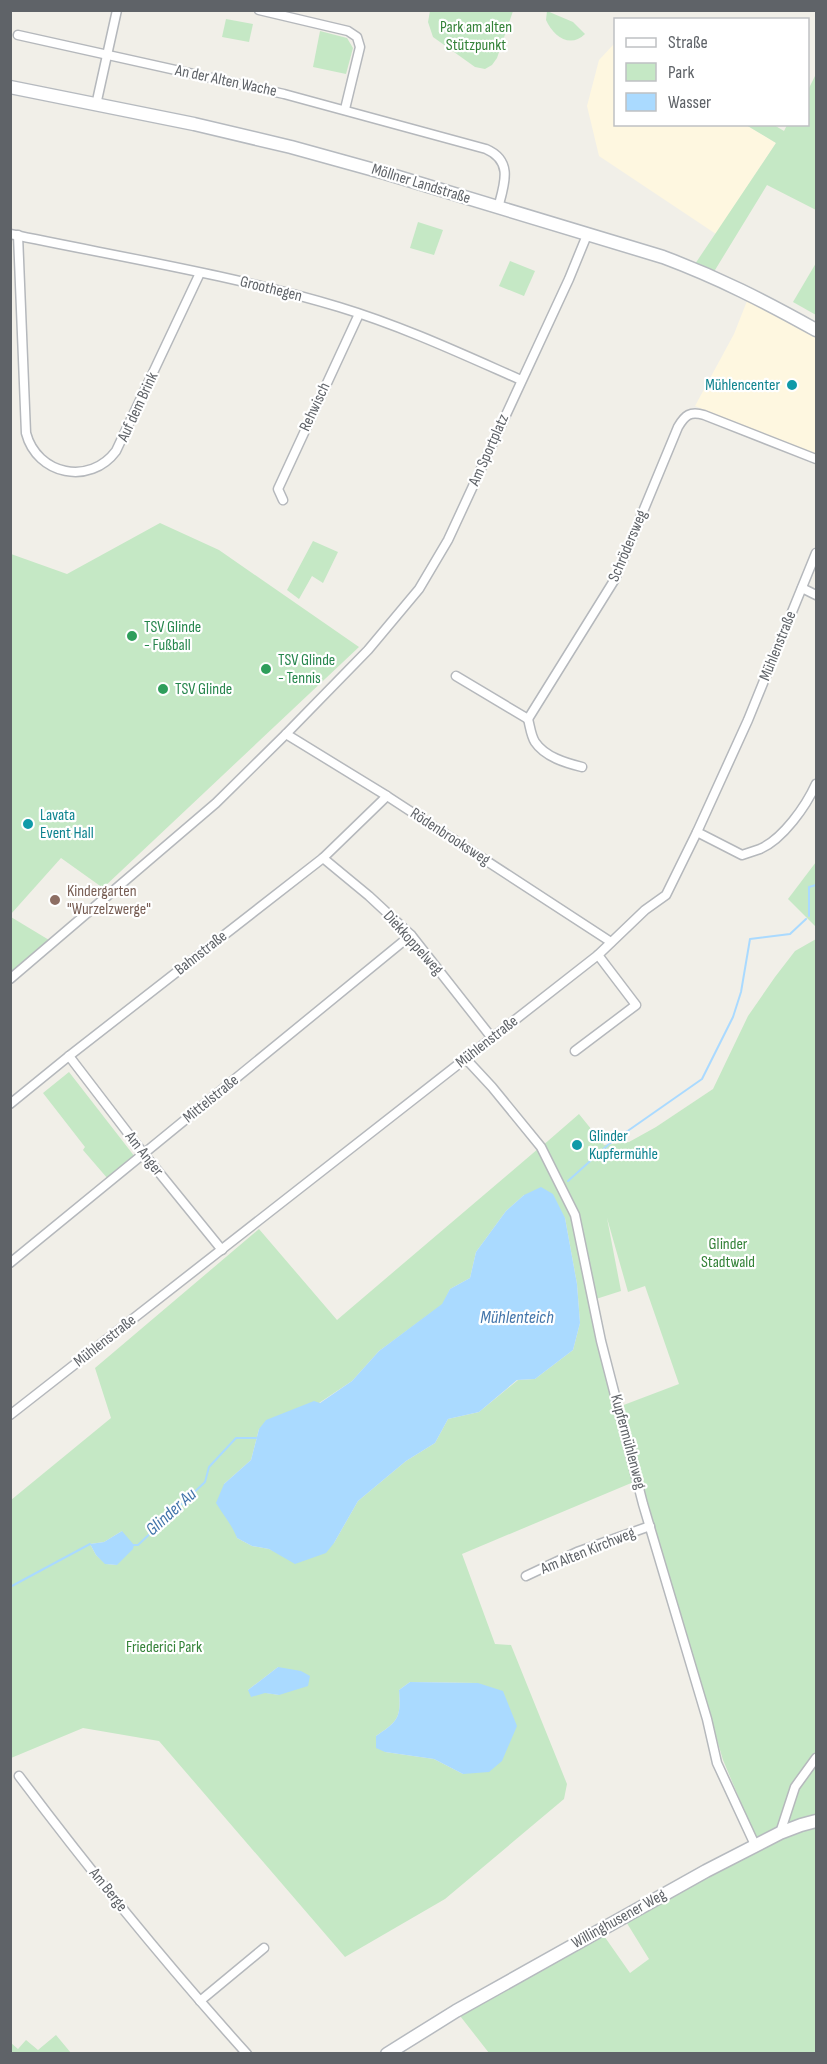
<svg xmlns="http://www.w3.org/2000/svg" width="827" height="2064" viewBox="0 0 827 2064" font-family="'Sofia Sans Condensed',sans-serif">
<rect width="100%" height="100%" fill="#f1efe8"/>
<g fill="#fef7e0">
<path d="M 614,44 L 616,45 L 616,124 L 746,125 L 776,143 L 716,234 L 599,156 L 587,106 L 599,60 Z"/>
<path d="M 747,301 L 816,337 L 816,454 L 695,406 L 734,334 Z"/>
</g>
<g fill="#c5e8c5" fill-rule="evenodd">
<path d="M 430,11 L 513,11 L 497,58 L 492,65 L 485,69 L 475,67 L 433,37 L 428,22 Z"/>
<path d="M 547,11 L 573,22 L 585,34 C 570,49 553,36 546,20 Z"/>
<path d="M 226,19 L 253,24 L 249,42 L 222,37 Z"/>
<path d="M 320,31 L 347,38 L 353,48 L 346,74 L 313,67 Z"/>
<path d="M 816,74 L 816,210 L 767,185 L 712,275 L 693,267 L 776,143 L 746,125 L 774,125 L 784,131 L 787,125 L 808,124 L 808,90 Z"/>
<path d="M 418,222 L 443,230 L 434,255 L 410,248 Z"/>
<path d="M 510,261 L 535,271 L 524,296 L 499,286 Z"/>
<path d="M 816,263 L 816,315 L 793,302 Z"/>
<path d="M 160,523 L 219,550 L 359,647 L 103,888 L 61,858 L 11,914 L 11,554 L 67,574 Z"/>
<path d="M 313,541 L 338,552 L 323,583 L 312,576 L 299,599 L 287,590 Z"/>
<path d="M 816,862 L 816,927 L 788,899 Z"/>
<path d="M 11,917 L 49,940 L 11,974 Z"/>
<path d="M 816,939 L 816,2053 L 489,2053 L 457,2012 L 602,1933 L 630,1973 L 649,1959 L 625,1920 L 760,1848 L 723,1760 L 640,1479 L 621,1406 L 679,1384 L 645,1286 L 628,1292 L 607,1218 L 621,1291 L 596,1299 L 575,1215 L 541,1147 L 579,1114 L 604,1145 L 629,1142 L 656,1127 L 713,1089 L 748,1016 L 775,977 L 795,951 Z"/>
<path d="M 69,1072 L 135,1157 L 108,1179 L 83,1150 L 85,1147 L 43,1093 Z"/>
<path d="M 539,1148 L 573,1216 L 636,1481 L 462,1554 L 495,1644 L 511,1645 L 567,1784 L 564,1799 L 445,1899 L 345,1957 L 159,1741 L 83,1728 L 11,1758 L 11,1500 L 111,1418 L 95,1368 L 259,1229 L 337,1320 ZM 524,1195 L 565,1218 L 577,1284 L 580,1323 L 573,1350 L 535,1379 L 518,1380 L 479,1412 L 448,1419 L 435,1443 L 406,1461 L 358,1501 L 334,1543 L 282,1555 L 269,1549 L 252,1546 L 237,1538 L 224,1484 L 251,1460 L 259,1429 L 319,1403 L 352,1381 L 379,1351 L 443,1304 L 450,1289 L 470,1278 L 476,1252 L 506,1211 ZM 122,1531 L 117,1565 L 106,1564 L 96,1555 L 90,1544 L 104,1542 ZM 278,1667 L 279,1695 L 248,1690 ZM 410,1682 L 478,1683 L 463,1774 L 434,1759 L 385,1752 L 376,1736 C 399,1721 401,1717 399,1690 Z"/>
<path d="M 56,2035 L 71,2053 L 11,2053 L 11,2043 L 18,2049 L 26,2040 L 38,2050 Z"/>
</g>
<g fill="#aadaff">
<path d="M 541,1187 L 553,1194 L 565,1218 L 577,1284 L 580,1323 L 573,1350 L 535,1379 L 517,1380 L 479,1412 L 448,1419 L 435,1443 L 406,1461 L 358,1501 L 334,1543 L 326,1553 L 295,1564 L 269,1549 L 252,1546 L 237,1538 C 232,1525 224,1516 216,1503 L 224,1484 L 251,1460 L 259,1429 L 266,1420 L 314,1401 L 320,1403 L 352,1381 L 379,1351 L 442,1304 L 450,1289 L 470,1278 L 476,1252 L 506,1211 L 524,1195 Z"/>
<path d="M 122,1531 L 134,1545 L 133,1549 L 117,1565 L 105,1564 L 96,1555 L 90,1544 L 104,1542 Z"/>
<path d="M 278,1667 L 301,1671 L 310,1676 L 308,1686 L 279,1695 L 265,1693 L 251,1697 L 248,1690 Z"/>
<path d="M 410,1682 L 478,1683 L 503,1691 L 517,1726 L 502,1761 L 489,1772 L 463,1774 L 434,1759 L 385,1752 L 376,1748 L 376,1736 C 399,1721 401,1717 399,1690 Z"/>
</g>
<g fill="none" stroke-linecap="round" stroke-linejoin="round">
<g stroke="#aadaff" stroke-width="2">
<path d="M 809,916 L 809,887 L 816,885"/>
<path d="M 568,1181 L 609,1144 L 702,1079 L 733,1017 L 741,992 L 750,939 L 790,934 L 806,919"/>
<path d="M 134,1545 L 138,1545 L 205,1482 L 209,1467 L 236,1438 L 256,1438"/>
<path d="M 10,1587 L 90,1544"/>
</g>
<g stroke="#b5b8bc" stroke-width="11">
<g id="street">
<path d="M 259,10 L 348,31 L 357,37 L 360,47 L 345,109"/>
<path d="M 18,35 L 284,94 L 486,149 C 514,161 504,185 498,208"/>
<path d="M 96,105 L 117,10"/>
<path d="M 10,234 C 120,257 232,275 339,307 C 402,326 462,354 521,380"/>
<path d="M 18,235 L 26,433 C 37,475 90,486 116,451 L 200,273"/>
<path d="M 283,500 L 278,489 L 359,314"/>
<path d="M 802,588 L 816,595"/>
<path d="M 456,676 L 528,719 L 615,579 L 678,427 C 685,415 690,411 704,415 L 816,459"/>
<path d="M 528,719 C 530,726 531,736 535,742 C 545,757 566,763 582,767"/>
<path d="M 286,734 L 387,796 L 611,942"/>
<path d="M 697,832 L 742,855 C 748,853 754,851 760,849 C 783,839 806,806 816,784"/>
<path d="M 323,858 L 369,896 L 411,935 L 492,1038"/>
<path d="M 10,979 L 216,803 L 286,734 L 368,650 L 419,589 L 448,540 L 569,279 L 587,235"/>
<path d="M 575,1051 L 636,1005 L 598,955"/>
<path d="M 69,1056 L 144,1154 L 222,1250"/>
<path d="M 466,1059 L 492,1087 L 541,1147 L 575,1215 L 601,1341 L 643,1504 L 707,1719 L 717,1763 L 756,1847"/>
<path d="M 10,1104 L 69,1056 L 323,858 L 387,796"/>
<path d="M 10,1263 L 411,935"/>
<path d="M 10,1415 L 598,955 L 645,910 L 666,895 L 697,832 L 748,720 L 816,553"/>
<path d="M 526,1576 L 577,1552 L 650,1526"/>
<path d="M 19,1776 C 91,1872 167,1965 247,2054"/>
<path d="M 780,1833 L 795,1787 L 816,1758"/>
<path d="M 200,2001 L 264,1948"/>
</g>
</g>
<g stroke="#b6babf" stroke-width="15">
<g id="secondary">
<path d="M 10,87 L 194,124 L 291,147 L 385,173 L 663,257 C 719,278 764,301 816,330"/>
<path d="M 387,2054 L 456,2011 L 706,1871 L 780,1833 L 801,1825 L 816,1821"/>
</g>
</g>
<use href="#street" stroke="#fff" stroke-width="8"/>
<use href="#secondary" stroke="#fff" stroke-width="12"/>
</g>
<g fill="#0f9aa8" stroke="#fff" stroke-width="2">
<circle cx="792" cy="385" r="6"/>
<circle cx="28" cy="824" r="6"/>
<circle cx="577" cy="1145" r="6"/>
</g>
<g fill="#2e9e5b" stroke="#fff" stroke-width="2">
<circle cx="132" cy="636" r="6"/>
<circle cx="266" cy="669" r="6"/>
<circle cx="163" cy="689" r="6"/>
</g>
<circle fill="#8d6e63" stroke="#fff" stroke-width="2" cx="55" cy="900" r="6"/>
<g text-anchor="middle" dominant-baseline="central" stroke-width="4.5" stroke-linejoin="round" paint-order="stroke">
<g font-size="16" fill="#348238" stroke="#fff">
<text x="476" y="27">Park am alten<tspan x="476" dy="18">Stützpunkt</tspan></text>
<text x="728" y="1244">Glinder<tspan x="728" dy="18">Stadtwald</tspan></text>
<text x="164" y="1647">Friederici Park</text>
</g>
<g font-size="16" fill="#5f6368" stroke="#fff">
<text transform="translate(226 81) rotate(12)">An der Alten Wache</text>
<text transform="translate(421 184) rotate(17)">Möllner Landstraße</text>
<text transform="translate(271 289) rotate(14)">Groothegen</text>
<text transform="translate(138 407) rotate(-65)">Auf dem Brink</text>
<text transform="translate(315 407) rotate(-65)">Rehwisch</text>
<text transform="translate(489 450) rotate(-66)">Am Sportplatz</text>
<text transform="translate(628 546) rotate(-67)">Schrödersweg</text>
<text transform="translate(778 646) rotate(-68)">Mühlenstraße</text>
<text transform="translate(450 837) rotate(33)">Rödenbrooksweg</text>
<text transform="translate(413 943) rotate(48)">Diekkoppelweg</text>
<text transform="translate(201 953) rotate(-38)">Bahnstraße</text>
<text transform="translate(487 1042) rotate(-38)">Mühlenstraße</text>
<text transform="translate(211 1099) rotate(-39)">Mittelstraße</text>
<text transform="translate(144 1154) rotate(52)">Am Anger</text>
<text transform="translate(105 1341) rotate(-38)">Mühlenstraße</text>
<text transform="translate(628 1442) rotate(75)">Kupfermühlenweg</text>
<text transform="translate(588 1551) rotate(-22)">Am Alten Kirchweg</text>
<text transform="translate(108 1890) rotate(51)">Am Berge</text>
<text transform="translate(619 1919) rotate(-29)">Willinghusener Weg</text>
</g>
<g font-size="16" fill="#0d838f" stroke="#fff" text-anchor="start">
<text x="780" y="385" text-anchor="end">Mühlencenter</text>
<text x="40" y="815">Lavata<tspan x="40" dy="18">Event Hall</tspan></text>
<text x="589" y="1136">Glinder<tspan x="589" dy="18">Kupfermühle</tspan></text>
</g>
<g font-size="16" fill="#27864d" stroke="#fff" text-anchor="start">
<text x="144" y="627">TSV Glinde<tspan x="144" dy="18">- Fußball</tspan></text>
<text x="278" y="660">TSV Glinde<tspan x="278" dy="18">- Tennis</tspan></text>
<text x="175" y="689">TSV Glinde</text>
</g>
<g font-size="16" fill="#785e54" stroke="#fff" text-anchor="start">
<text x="67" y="891">Kindergarten<tspan x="67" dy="18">"Wurzelzwerge"</tspan></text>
</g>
<g font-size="18" font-style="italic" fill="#4174aa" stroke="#fff">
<text x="517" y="1317">Mühlenteich</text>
<text transform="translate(171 1512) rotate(-42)">Glinder Au</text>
</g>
</g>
<rect width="827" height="2064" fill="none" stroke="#5f6368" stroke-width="24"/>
<rect x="614" y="18" width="195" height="108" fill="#ffffff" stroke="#bfc1c3" stroke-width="1.5"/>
<rect x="626" y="38" width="30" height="9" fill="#ffffff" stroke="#bfc1c3" stroke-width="1.5"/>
<text x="668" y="48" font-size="18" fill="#5f6368">Straße</text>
<rect x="626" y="63" width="30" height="18" fill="#c5e8c5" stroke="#bfc1c3" stroke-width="1.5"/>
<text x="668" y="78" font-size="18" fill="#5f6368">Park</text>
<rect x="626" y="93" width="30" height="18" fill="#aadaff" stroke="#bfc1c3" stroke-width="1.5"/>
<text x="668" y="108" font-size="18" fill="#5f6368">Wasser</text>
</svg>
